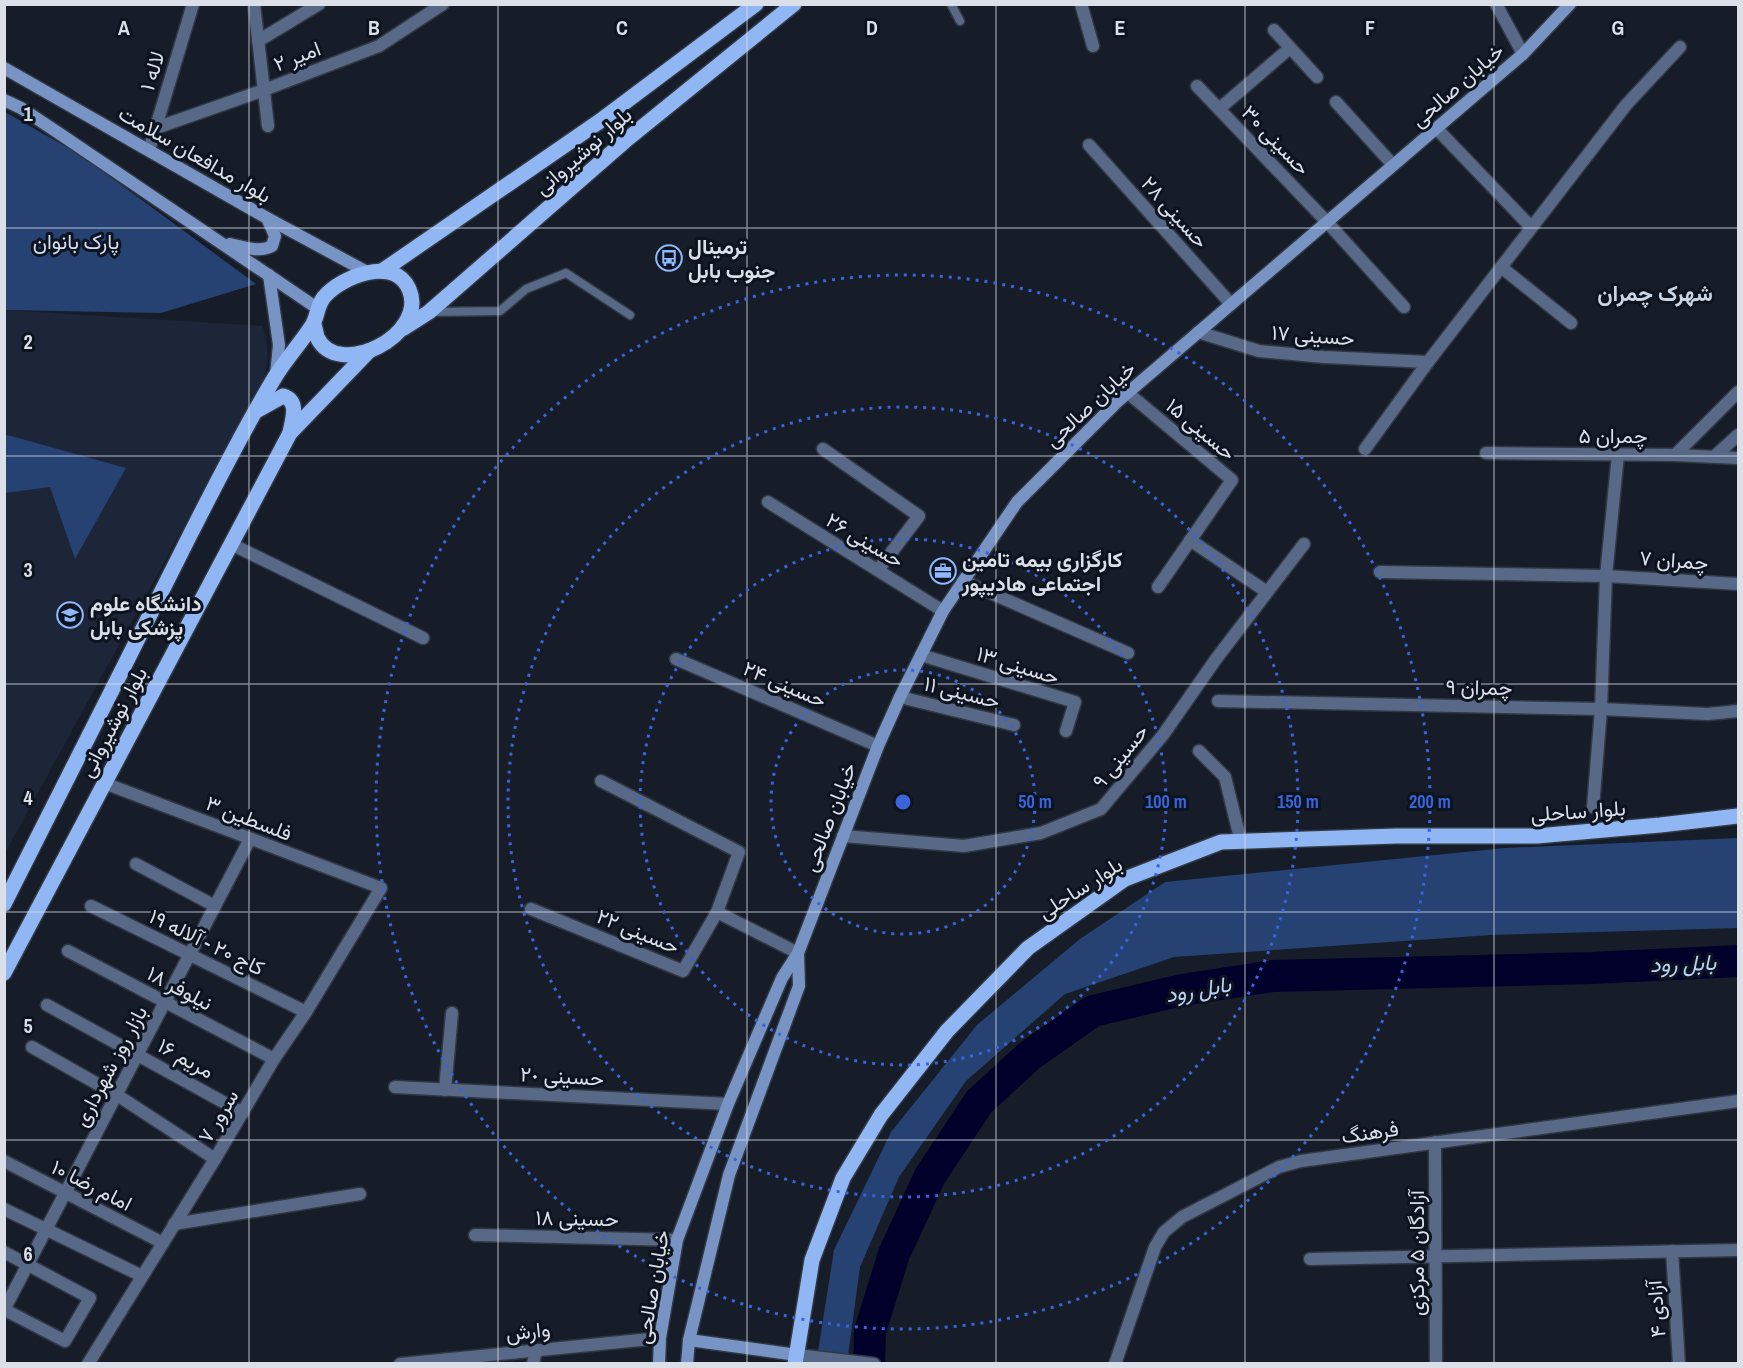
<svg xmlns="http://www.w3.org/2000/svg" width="1743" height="1368" viewBox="0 0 1743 1368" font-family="'Archivo Narrow',Vazirmatn,sans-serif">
<rect width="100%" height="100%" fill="#161d29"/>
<path fill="#1c2638" d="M 5,310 L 263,326 L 268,353 L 265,378 L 5,853 Z"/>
<g fill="#254273">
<path d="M 5,112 L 82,156 L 256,284 L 161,313 L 5,310 Z"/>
<path d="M 4,434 L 126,468 L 75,559 L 50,487 L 5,493 Z"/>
<path d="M 1738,838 L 1738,928 L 1491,935 L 1174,957 L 1065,994 L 966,1081 L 899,1177 L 860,1267 L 847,1363 L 816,1364 L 834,1250 L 891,1132 L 977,1025 L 1080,939 L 1165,882 L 1505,848 Z"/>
</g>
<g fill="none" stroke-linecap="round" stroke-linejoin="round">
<path stroke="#00002a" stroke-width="32" d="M 869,1364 L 870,1331 L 894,1254 L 930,1176 L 979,1102 L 1029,1056 L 1093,1011 L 1182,990 L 1273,976 L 1591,968 L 1738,961"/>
<g stroke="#313844" stroke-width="11">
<g id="lane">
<path d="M 951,4 L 960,21"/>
<path d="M 430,312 L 500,311 L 526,289 L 566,273 L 630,315"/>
</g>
</g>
<g stroke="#313844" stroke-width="15">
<g id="street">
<path d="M 254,4 L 268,126"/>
<path d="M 1081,4 L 1093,46"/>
<path d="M 1496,4 L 1523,54"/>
<path d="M 1274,30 L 1317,77"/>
<path d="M 258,41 L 319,4"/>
<path d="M 1197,86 L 1327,222 L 1404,307"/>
<path d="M 1336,102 L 1393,165"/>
<path d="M 1219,109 L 1290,48"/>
<path d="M 156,128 L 264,90 L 379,46 L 443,4"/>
<path d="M 1436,128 L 1531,227"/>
<path d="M 1089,145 L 1231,304"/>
<path d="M 149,150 L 193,4"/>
<path d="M 1501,267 L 1571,323"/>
<path d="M 1198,332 L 1259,351 L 1324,357 L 1428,362"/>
<path d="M 1128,393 L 1232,480 L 1158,587"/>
<path d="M 823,449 L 919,516 L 878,570"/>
<path d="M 1365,449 L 1428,362 L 1626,105 L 1680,47"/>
<path d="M 1486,453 L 1675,455 L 1738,458"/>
<path d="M 1675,455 L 1738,392"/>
<path d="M 1715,456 L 1738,435"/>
<path d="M 768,502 L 943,611"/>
<path d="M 1190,540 L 1267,592"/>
<path d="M 231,544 L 423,638"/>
<path d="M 1380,572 L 1606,576 L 1738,584"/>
<path d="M 963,581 L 1128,653"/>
<path d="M 921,655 L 1075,702 L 1066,731"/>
<path d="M 676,659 L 878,746"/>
<path d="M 900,697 L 1014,725"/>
<path d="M 1218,701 L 1601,709 L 1708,714 L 1738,711"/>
<path d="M 1199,751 L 1225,777 L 1241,842"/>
<path d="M 601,781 L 739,852 L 717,912"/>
<path d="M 1593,807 L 1601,709 L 1606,576 L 1618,454"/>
<path d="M 843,836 L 964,846 L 1041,833 L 1101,809 L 1163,735 L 1216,659 L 1304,544"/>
<path d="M 136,864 L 215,906"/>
<path d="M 91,906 L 306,1012"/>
<path d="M 531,909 L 683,971 L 717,912 L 798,953"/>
<path d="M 68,951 L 274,1059"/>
<path d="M 47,1005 L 243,1113"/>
<path d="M 32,1047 L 117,1095 L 215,1159"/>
<path d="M 395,1087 L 728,1104"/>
<path d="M 445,1090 L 452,1013"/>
<path d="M 1435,1142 L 1436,1364"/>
<path d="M 4,1161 L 163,1243"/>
<path d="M 4,1209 L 142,1276"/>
<path d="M 174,1224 L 360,1194"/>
<path d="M 475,1235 L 677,1240"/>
<path d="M 1672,1251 L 1679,1364"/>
<path d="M 4,1252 L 90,1298 L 65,1341 L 5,1310"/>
<path d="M 1310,1259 L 1738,1250"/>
<path d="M 4,1310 L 250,839"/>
<path d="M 797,1355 L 874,1364"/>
<path d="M 88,1364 L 215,1159 L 274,1059 L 306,1012 L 381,888 L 104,783"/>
<path d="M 400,1364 L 660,1338"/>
<path d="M 533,1364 L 536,1350"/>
<path d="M 1115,1364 L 1155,1247 L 1164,1232 L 1182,1217 L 1279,1167 L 1301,1161 L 1738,1101"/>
</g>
</g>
<g stroke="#313844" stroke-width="15">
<g id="secondary">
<path d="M 4,68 L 267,218 L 367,272"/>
<path d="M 4,100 L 21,108 L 63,136 L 317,308"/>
<path d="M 230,244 C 244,247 259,253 272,246 L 275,236 L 267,218"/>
<path d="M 269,275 L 279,345 L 276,375"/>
<path d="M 689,1340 L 797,1355"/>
<path d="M 659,1364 L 660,1338 L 677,1240 L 728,1104 L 782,978 L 798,953 L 878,746 L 900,697 L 943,611 L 1017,502 L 1117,402 L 1523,54 L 1570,4"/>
<path d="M 687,1364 L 689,1340 L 729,1175 L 799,986 L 798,953"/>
</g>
</g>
<g stroke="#313844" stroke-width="18">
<g id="primary">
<path d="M 382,271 L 600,121 L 756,4"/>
<path d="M 404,328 L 429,312 L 625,141 L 794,4"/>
<path d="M 258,410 L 283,396 C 300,401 292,420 290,433"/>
<path d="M 4,904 C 67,781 128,658 190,535 C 217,482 244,428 275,377 C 286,359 300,344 311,327 C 318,318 316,307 324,297 C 341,277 394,255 409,289 C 429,335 337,381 317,337 C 316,333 315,328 314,324"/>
<path d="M 4,973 L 290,433 L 369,351"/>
<path d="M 795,1364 L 812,1260 L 843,1178 L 881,1115 L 947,1031 L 1028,948 L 1125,879 L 1221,842 L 1396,836 L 1537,836 L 1660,825 L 1738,816"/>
</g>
</g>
<use href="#lane" stroke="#576986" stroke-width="8"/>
<use href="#street" stroke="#576986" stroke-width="12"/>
<use href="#secondary" stroke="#7894c4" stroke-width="12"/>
<use href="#primary" stroke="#91b6f4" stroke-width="15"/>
</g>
<path fill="none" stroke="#dadfe8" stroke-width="1.5" stroke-opacity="0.55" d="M 249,4 L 249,1364M 498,4 L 498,1364M 747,4 L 747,1364M 996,4 L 996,1364M 1245,4 L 1245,1364M 1494,4 L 1494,1364M 4,228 L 1738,228M 4,456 L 1738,456M 4,684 L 1738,684M 4,912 L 1738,912M 4,1140 L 1738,1140"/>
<g fill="none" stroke="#3964da" stroke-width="3" stroke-dasharray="3 6">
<circle cx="903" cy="802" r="132"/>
<circle cx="903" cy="802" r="263"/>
<circle cx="903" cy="802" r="395"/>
<circle cx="903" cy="802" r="527"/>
</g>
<defs>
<g id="bus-ring" transform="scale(1.35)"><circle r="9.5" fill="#0d1420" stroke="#8fb8fd" stroke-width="1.5"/><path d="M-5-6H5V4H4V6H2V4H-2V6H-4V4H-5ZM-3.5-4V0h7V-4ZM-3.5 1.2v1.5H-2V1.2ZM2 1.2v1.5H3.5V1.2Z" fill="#8fb8fd"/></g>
<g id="office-ring" transform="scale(1.35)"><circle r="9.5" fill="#0d1420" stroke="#8fb8fd" stroke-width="1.5"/><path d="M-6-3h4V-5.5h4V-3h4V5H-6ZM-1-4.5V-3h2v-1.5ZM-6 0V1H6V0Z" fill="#8fb8fd"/></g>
<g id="university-ring" transform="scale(1.35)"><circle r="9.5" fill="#0d1420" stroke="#8fb8fd" stroke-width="1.5"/><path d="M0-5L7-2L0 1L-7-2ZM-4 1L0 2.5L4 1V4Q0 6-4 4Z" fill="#8fb8fd"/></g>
</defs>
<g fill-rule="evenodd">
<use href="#bus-ring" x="669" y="258"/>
<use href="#office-ring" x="943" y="571"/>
<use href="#university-ring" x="70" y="615"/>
</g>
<g text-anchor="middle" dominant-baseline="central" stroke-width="6" stroke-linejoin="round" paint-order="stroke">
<g font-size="21" fill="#dadfe8" stroke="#0d1420">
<text transform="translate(297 56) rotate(-21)">امیر ۲</text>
<text transform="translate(152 71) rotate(-73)">لاله ۱</text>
<text transform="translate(1457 85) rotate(-41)">خيابان صالحی</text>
<text transform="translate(1276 140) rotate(46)">حسینی ۳۰</text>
<text transform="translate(583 151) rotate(-41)">بلوار نوشیروانی</text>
<text transform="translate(195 154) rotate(30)">بلوار مدافعان سلامت</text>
<text transform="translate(1175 212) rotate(48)">حسینی ۲۸</text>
<text transform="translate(1313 335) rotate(4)">حسینی ۱۷</text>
<text transform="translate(1090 404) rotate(-43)">خيابان صالحی</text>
<text transform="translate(1201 429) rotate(40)">حسینی ۱۵</text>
<text x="1613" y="435">چمران ۵</text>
<text transform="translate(865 540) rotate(31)">حسینی ۲۶</text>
<text transform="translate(1674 560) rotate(4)">چمران ۷</text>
<text transform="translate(1018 665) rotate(17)">حسینی ۱۳</text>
<text transform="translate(785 684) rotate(23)">حسینی ۲۴</text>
<text transform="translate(1479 687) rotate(1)">چمران ۹</text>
<text transform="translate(962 692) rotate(14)">حسینی ۱۱</text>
<text transform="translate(113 722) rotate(-62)">بلوار نوشیروانی</text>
<text transform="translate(1120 756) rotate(-51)">حسینی ٩</text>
<text transform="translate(1578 811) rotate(-4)">بلوار ساحلی</text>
<text transform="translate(829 817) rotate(-69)">خيابان صالحی</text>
<text transform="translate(249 818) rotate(21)">فلسطین ۳</text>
<text transform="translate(1080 888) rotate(-33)">بلوار ساحلی</text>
<text transform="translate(638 931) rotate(22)">حسینی ۲۲</text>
<text transform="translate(207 942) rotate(26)">کاج ۲۰ - آلاله ۱۹</text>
<text transform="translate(180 988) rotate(28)">نیلوفر ۱۸</text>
<text transform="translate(186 1058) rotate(29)">مریم ۱۶</text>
<text transform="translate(110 1066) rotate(-62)">بازار روز شهرداری</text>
<text transform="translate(562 1076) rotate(3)">حسینی ٢٠</text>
<text transform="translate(218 1116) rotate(-59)">سرور ۷</text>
<text transform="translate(1370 1132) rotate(-8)">فرهنگ</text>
<text transform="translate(92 1185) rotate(27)">امام رضا ۱۰</text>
<text transform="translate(577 1218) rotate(1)">حسینی ۱۸</text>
<text transform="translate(1416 1253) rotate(-90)">آزادگان ۵ مرکزی</text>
<text transform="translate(652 1287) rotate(-80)">خيابان صالحی</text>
<text transform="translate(1656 1309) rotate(-94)">آزادی ۴</text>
<text transform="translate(528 1331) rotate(-6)">وارش</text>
</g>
<g font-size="21" fill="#d3def1" stroke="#0d1420">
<text x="76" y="241">پارک بانوان</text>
</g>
<g font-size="21" font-weight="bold" fill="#dadfe8" stroke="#0d1420" text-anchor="start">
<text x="688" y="246">ترمینال<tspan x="688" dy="24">جنوب بابل</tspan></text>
<text x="962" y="559">کارگزاری بیمه تامین<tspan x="962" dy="24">اجتماعی هادیپور</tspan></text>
<text x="90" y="603">دانشگاه علوم<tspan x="90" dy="24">پزشکی بابل</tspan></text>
</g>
<g font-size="22" font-weight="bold" fill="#c9d4e5" stroke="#0d1420">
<text x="1655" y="293">شهرک چمران</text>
</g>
<g font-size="22" font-style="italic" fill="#bbd2f7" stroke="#0d1420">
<text transform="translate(1683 963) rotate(-2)">بابل رود</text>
<text transform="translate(1198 989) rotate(-10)">بابل رود</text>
</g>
</g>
<g font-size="20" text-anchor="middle" font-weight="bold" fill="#dadfe8" stroke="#0d1420" stroke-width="6" stroke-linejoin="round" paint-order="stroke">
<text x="124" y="35">A</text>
<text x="374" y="35">B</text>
<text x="622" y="35">C</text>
<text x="872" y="35">D</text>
<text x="1120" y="35">E</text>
<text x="1370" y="35">F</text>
<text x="1618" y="35">G</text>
<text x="28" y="121">1</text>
<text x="28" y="349">2</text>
<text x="28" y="577">3</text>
<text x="28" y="805">4</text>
<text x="28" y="1033">5</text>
<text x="28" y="1261">6</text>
</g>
<circle cx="903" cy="802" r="9" fill="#3964da" stroke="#0d1420" stroke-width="3"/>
<g font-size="18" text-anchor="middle" font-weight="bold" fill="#3964da" stroke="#0d1420" stroke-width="6" stroke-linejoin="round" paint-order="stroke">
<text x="1035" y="808">50 m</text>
<text x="1166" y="808">100 m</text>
<text x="1298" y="808">150 m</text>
<text x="1430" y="808">200 m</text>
</g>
<rect width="1743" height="1368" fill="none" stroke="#dadfe8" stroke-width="12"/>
</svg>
